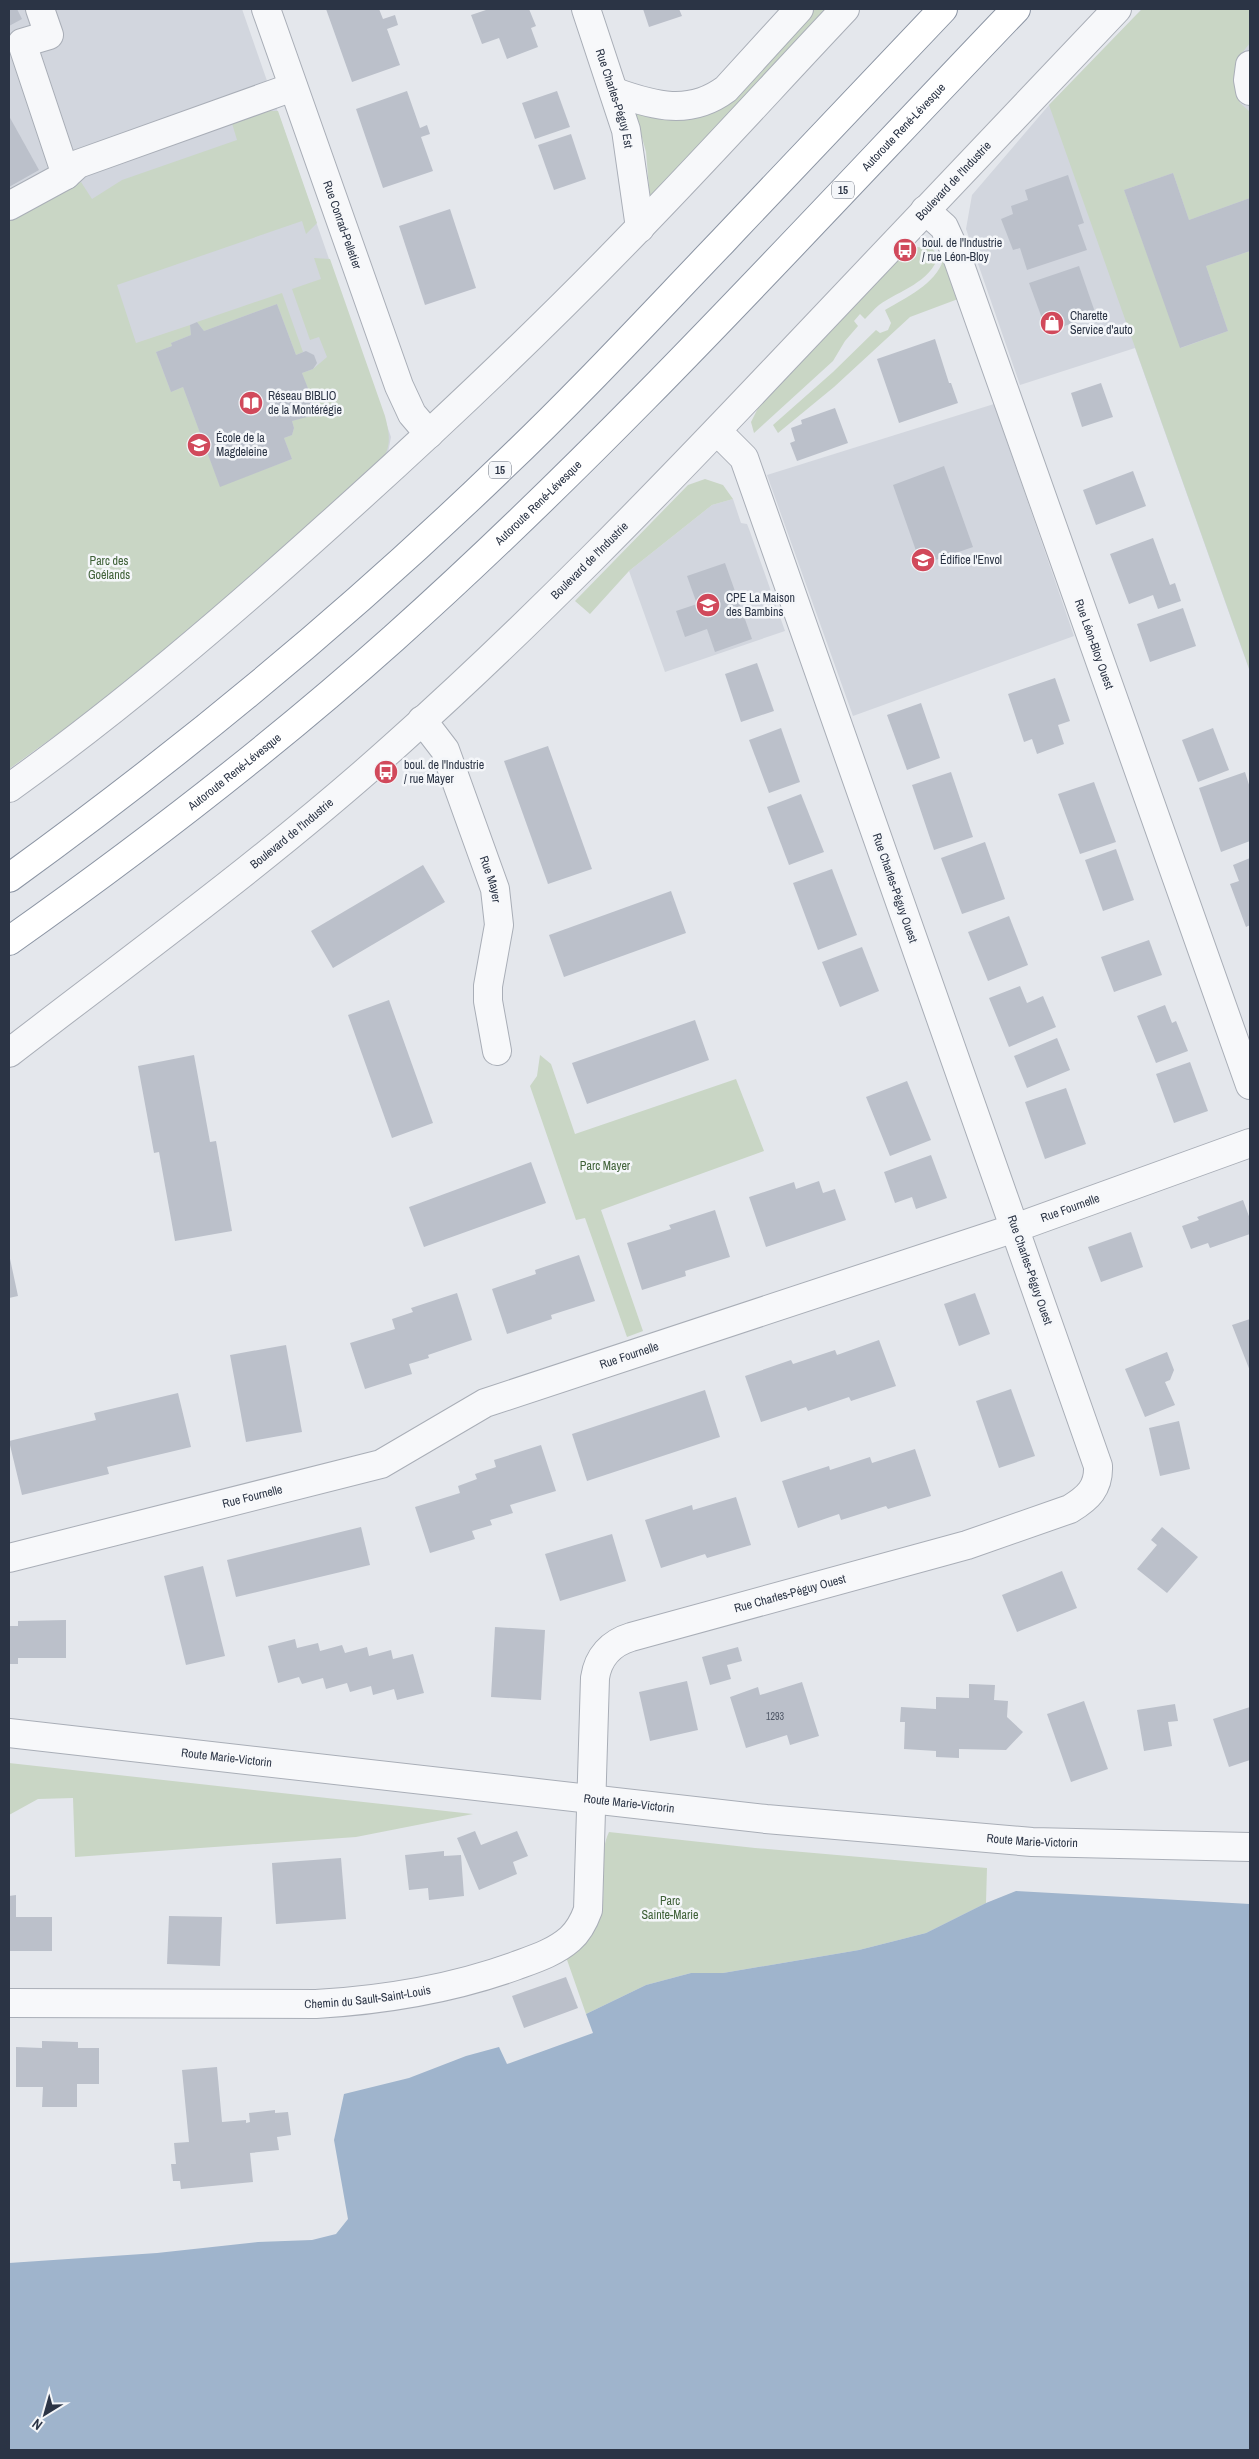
<svg xmlns="http://www.w3.org/2000/svg" width="1259" height="2459" viewBox="0 0 1259 2459" font-family="'Archivo Narrow',sans-serif">
<rect width="100%" height="100%" fill="#e4e7ec"/>
<g fill="#d2d6de">
<path d="M 9,9 L 242,9 L 391,437 L 388,453 L 9,769 Z"/>
<path d="M 1142,9 L 1250,9 L 1250,672 L 1135,348 L 1020,385 L 966,229 L 972,195 L 1049,105 Z"/>
<path d="M 994,404 L 1074,636 L 853,716 L 767,475 Z"/>
<path d="M 733,499 L 741,523 L 747,524 L 749,529 L 785,631 L 665,672 L 629,571 L 712,505 Z"/>
</g>
<g fill="#c9d6c5">
<path d="M 815,9 L 828,9 L 650,200 L 646,152 L 634,108 L 729,102 Z"/>
<path d="M 1142,9 L 1250,9 L 1250,43 L 1238,58 L 1233,80 L 1240,103 L 1250,112 L 1250,198 L 1189,220 L 1173,173 L 1124,190 L 1181,348 L 1228,331 L 1206,266 L 1250,251 L 1250,671 L 1049,105 Z"/>
<path d="M 258,111 L 278,111 L 317,223 L 306,234 L 302,221 L 117,285 L 136,343 L 190,325 L 191,335 L 171,343 L 172,346 L 156,352 L 171,392 L 183,387 L 220,486 L 292,459 L 284,438 L 292,435 L 294,428 L 292,421 L 317,413 L 302,373 L 313,369 L 327,357 L 319,337 L 310,340 L 292,289 L 321,279 L 314,258 L 330,259 L 385,416 C 390,436 392,447 379,465 L 306,532 L 99,704 L 9,769 L 9,221 L 81,182 L 92,199 L 122,180 L 237,140 L 231,120 Z"/>
<path d="M 917,247 L 932,249 L 939,255 C 930,283 900,290 879,305 C 874,309 870,314 865,319 L 860,314 L 854,321 L 858,326 L 845,341 L 833,361 L 754,433 L 751,422 L 760,404 L 904,252 Z"/>
<path d="M 943,260 L 958,299 L 910,317 L 834,387 L 778,433 L 773,425 L 833,372 L 876,330 L 880,333 L 888,330 L 891,323 L 885,310 C 905,298 936,284 943,260 Z"/>
<path d="M 282,293 L 303,352 L 296,355 L 277,304 L 204,331 L 197,322 Z"/>
<path d="M 705,479 L 723,485 L 733,499 L 712,505 L 629,571 L 590,614 L 575,601 L 688,485 Z"/>
<path d="M 540,1055 L 551,1064 L 575,1134 L 736,1079 L 764,1151 L 601,1210 L 643,1331 L 627,1337 L 585,1218 L 576,1220 L 530,1086 L 537,1076 Z"/>
<path d="M 9,1763 L 473,1814 L 356,1837 L 75,1857 L 73,1798 L 38,1799 L 9,1815 Z"/>
<path d="M 609,1832 L 755,1848 L 987,1868 L 986,1903 L 926,1933 L 859,1950 L 723,1973 L 691,1973 L 646,1985 L 586,2014 L 566,1957 C 577,1947 591,1936 598,1923 C 610,1898 596,1859 609,1832 Z"/>
</g>
<path fill="#9fb4cc" d="M 1016,1891 L 1250,1904 L 1250,2450 L 9,2450 L 9,2263 L 157,2253 L 258,2242 L 312,2240 L 336,2234 L 348,2219 L 334,2140 L 344,2094 L 409,2078 L 466,2056 L 499,2047 L 507,2064 L 593,2033 L 586,2014 L 646,1985 L 691,1973 L 723,1973 L 859,1950 L 926,1933 L 986,1903 Z"/>
<g fill="#bbc0ca">
<path d="M 9,9 L 17,9 L 22,19 L 9,26 Z"/>
<path d="M 326,9 L 379,9 L 383,19 L 395,15 L 398,25 L 387,29 L 400,65 L 352,82 Z"/>
<path d="M 489,9 L 529,9 L 536,26 L 531,28 L 538,47 L 507,59 L 499,38 L 482,44 L 471,15 Z"/>
<path d="M 643,9 L 679,9 L 682,16 L 649,27 Z"/>
<path d="M 407,91 L 420,128 L 427,125 L 430,134 L 421,137 L 433,171 L 383,188 L 356,109 Z"/>
<path d="M 557,91 L 570,127 L 535,139 L 522,103 Z"/>
<path d="M 9,116 L 39,170 L 9,187 Z"/>
<path d="M 571,134 L 586,179 L 554,190 L 538,145 Z"/>
<path d="M 1173,173 L 1189,220 L 1250,198 L 1250,251 L 1206,266 L 1228,331 L 1180,348 L 1124,190 Z"/>
<path d="M 1068,175 L 1084,223 L 1078,225 L 1087,250 L 1027,270 L 1020,248 L 1013,250 L 1001,219 L 1013,214 L 1011,206 L 1028,200 L 1025,190 Z"/>
<path d="M 450,209 L 476,288 L 425,305 L 399,226 Z"/>
<path d="M 1079,266 L 1096,315 L 1047,332 L 1029,283 Z"/>
<path d="M 277,304 L 296,355 L 306,351 L 314,355 L 317,363 L 313,369 L 302,373 L 318,414 L 292,421 L 294,428 L 292,435 L 284,438 L 292,459 L 220,487 L 183,387 L 171,392 L 156,352 L 172,346 L 171,343 L 191,335 L 190,325 L 197,322 L 204,331 Z"/>
<path d="M 935,339 L 949,383 L 951,383 L 958,403 L 899,423 L 877,359 Z"/>
<path d="M 1101,383 L 1113,417 L 1082,427 L 1071,393 Z"/>
<path d="M 835,408 L 848,443 L 797,461 L 790,443 L 795,441 L 791,428 L 802,424 L 801,420 Z"/>
<path d="M 944,466 L 973,547 L 921,565 L 893,485 Z"/>
<path d="M 1133,471 L 1146,506 L 1096,525 L 1083,490 Z"/>
<path d="M 1153,538 L 1170,585 L 1175,583 L 1181,601 L 1158,609 L 1153,595 L 1129,604 L 1110,554 Z"/>
<path d="M 725,563 L 752,639 L 715,652 L 707,629 L 685,637 L 676,611 L 697,604 L 687,576 Z"/>
<path d="M 1183,608 L 1196,646 L 1150,662 L 1137,624 Z"/>
<path d="M 757,663 L 774,711 L 741,722 L 725,674 Z"/>
<path d="M 1055,678 L 1070,721 L 1058,725 L 1064,744 L 1037,754 L 1032,739 L 1024,742 L 1008,694 Z"/>
<path d="M 921,703 L 940,758 L 907,770 L 887,715 Z"/>
<path d="M 781,728 L 800,782 L 769,793 L 749,740 Z"/>
<path d="M 1213,728 L 1229,770 L 1198,782 L 1182,740 Z"/>
<path d="M 548,746 L 592,869 L 548,884 L 504,761 Z"/>
<path d="M 951,772 L 973,837 L 934,850 L 912,785 Z"/>
<path d="M 1245,772 L 1250,788 L 1250,841 L 1221,852 L 1199,788 Z"/>
<path d="M 1094,782 L 1116,842 L 1080,854 L 1058,794 Z"/>
<path d="M 801,794 L 824,852 L 789,865 L 767,807 Z"/>
<path d="M 985,842 L 1005,899 L 962,914 L 941,858 Z"/>
<path d="M 1116,849 L 1134,900 L 1103,911 L 1085,860 Z"/>
<path d="M 1250,858 L 1250,925 L 1246,927 L 1230,884 L 1239,881 L 1233,865 Z"/>
<path d="M 423,865 L 445,902 L 333,968 L 311,931 Z"/>
<path d="M 832,869 L 857,935 L 818,950 L 793,883 Z"/>
<path d="M 671,891 L 686,933 L 564,977 L 549,935 Z"/>
<path d="M 1009,916 L 1028,965 L 988,981 L 968,932 Z"/>
<path d="M 1149,940 L 1162,975 L 1114,992 L 1101,957 Z"/>
<path d="M 862,947 L 879,991 L 840,1007 L 822,962 Z"/>
<path d="M 1020,986 L 1027,1003 L 1043,996 L 1056,1027 L 1009,1047 L 989,998 Z"/>
<path d="M 389,1000 L 433,1123 L 392,1138 L 348,1015 Z"/>
<path d="M 1165,1005 L 1172,1023 L 1176,1021 L 1188,1051 L 1156,1063 L 1137,1016 Z"/>
<path d="M 695,1020 L 709,1060 L 587,1104 L 572,1063 Z"/>
<path d="M 1057,1038 L 1070,1070 L 1027,1088 L 1014,1056 Z"/>
<path d="M 194,1055 L 210,1142 L 216,1141 L 232,1231 L 175,1241 L 159,1152 L 154,1153 L 138,1066 Z"/>
<path d="M 1190,1062 L 1208,1111 L 1174,1123 L 1156,1074 Z"/>
<path d="M 907,1081 L 931,1140 L 890,1156 L 866,1097 Z"/>
<path d="M 1066,1088 L 1086,1144 L 1045,1159 L 1025,1102 Z"/>
<path d="M 931,1155 L 947,1198 L 916,1209 L 912,1197 L 895,1203 L 884,1172 Z"/>
<path d="M 531,1162 L 546,1203 L 424,1247 L 409,1207 Z"/>
<path d="M 819,1181 L 823,1193 L 835,1189 L 846,1220 L 766,1247 L 749,1197 L 794,1182 L 796,1189 Z"/>
<path d="M 1243,1200 L 1250,1219 L 1250,1234 L 1210,1248 L 1208,1243 L 1191,1249 L 1182,1226 L 1199,1220 L 1197,1217 Z"/>
<path d="M 715,1210 L 730,1257 L 685,1271 L 686,1276 L 642,1290 L 627,1243 L 671,1229 L 669,1225 Z"/>
<path d="M 1131,1232 L 1143,1267 L 1101,1282 L 1088,1247 Z"/>
<path d="M 9,1254 L 18,1296 L 9,1298 Z"/>
<path d="M 579,1255 L 595,1301 L 551,1315 L 552,1319 L 507,1334 L 492,1289 L 536,1274 L 535,1270 Z"/>
<path d="M 457,1293 L 472,1340 L 428,1355 L 429,1358 L 409,1364 L 412,1374 L 365,1389 L 350,1343 L 395,1329 L 392,1319 L 413,1312 L 411,1308 Z"/>
<path d="M 975,1293 L 990,1334 L 959,1346 L 944,1304 Z"/>
<path d="M 1250,1319 L 1250,1371 L 1232,1325 Z"/>
<path d="M 879,1340 L 896,1386 L 851,1401 L 849,1397 L 808,1411 L 806,1407 L 761,1422 L 745,1376 L 791,1360 L 793,1364 L 835,1350 L 837,1355 Z"/>
<path d="M 286,1345 L 302,1432 L 246,1442 L 230,1355 Z"/>
<path d="M 1167,1352 L 1174,1370 L 1170,1380 L 1165,1382 L 1175,1405 L 1145,1417 L 1125,1369 Z"/>
<path d="M 1011,1389 L 1035,1456 L 999,1468 L 976,1401 Z"/>
<path d="M 705,1390 L 720,1437 L 587,1481 L 572,1434 Z"/>
<path d="M 178,1393 L 191,1447 L 107,1467 L 109,1474 L 22,1495 L 9,1441 L 96,1420 L 94,1413 Z"/>
<path d="M 1179,1421 L 1190,1469 L 1160,1476 L 1149,1428 Z"/>
<path d="M 541,1445 L 556,1491 L 510,1505 L 513,1513 L 490,1520 L 492,1525 L 472,1531 L 475,1539 L 430,1553 L 415,1507 L 460,1493 L 458,1486 L 477,1479 L 475,1474 L 496,1467 L 494,1460 Z"/>
<path d="M 915,1449 L 931,1496 L 888,1509 L 886,1506 L 841,1520 L 839,1514 L 798,1528 L 782,1481 L 829,1466 L 830,1470 L 870,1457 L 872,1463 Z"/>
<path d="M 736,1497 L 751,1545 L 707,1558 L 705,1554 L 661,1568 L 645,1520 L 692,1505 L 693,1510 Z"/>
<path d="M 361,1527 L 370,1565 L 236,1597 L 227,1560 Z"/>
<path d="M 1162,1527 L 1198,1557 L 1167,1593 L 1137,1569 L 1157,1545 L 1151,1540 Z"/>
<path d="M 612,1534 L 626,1581 L 560,1601 L 545,1554 Z"/>
<path d="M 203,1566 L 225,1656 L 186,1665 L 164,1576 Z"/>
<path d="M 1062,1571 L 1077,1608 L 1017,1632 L 1002,1595 Z"/>
<path d="M 66,1620 L 66,1658 L 18,1658 L 18,1664 L 9,1664 L 9,1626 L 18,1626 L 18,1621 Z"/>
<path d="M 495,1627 L 545,1630 L 541,1700 L 491,1697 Z"/>
<path d="M 295,1639 L 297,1648 L 318,1643 L 320,1651 L 342,1645 L 345,1653 L 367,1647 L 369,1656 L 391,1650 L 393,1659 L 413,1654 L 424,1693 L 397,1700 L 394,1689 L 373,1695 L 371,1686 L 350,1692 L 347,1683 L 326,1689 L 323,1678 L 302,1684 L 299,1677 L 278,1683 L 268,1646 Z"/>
<path d="M 738,1647 L 742,1661 L 727,1665 L 731,1679 L 710,1685 L 702,1657 Z"/>
<path d="M 687,1681 L 698,1730 L 650,1741 L 639,1692 Z"/>
<path d="M 802,1682 L 819,1736 L 790,1745 L 787,1735 L 746,1748 L 730,1697 L 758,1687 L 760,1695 Z"/>
<path d="M 969,1684 L 995,1685 L 994,1700 L 1008,1701 L 1007,1717 L 1023,1732 L 1006,1750 L 959,1749 L 959,1758 L 936,1757 L 936,1751 L 904,1749 L 905,1722 L 900,1722 L 901,1707 L 936,1709 L 936,1697 L 969,1698 Z"/>
<path d="M 1084,1701 L 1108,1769 L 1071,1782 L 1047,1714 Z"/>
<path d="M 1175,1704 L 1178,1721 L 1168,1722 L 1172,1746 L 1144,1751 L 1137,1710 Z"/>
<path d="M 1250,1707 L 1250,1760 L 1229,1767 L 1213,1719 Z"/>
<path d="M 475,1831 L 481,1845 L 517,1831 L 528,1856 L 513,1862 L 517,1874 L 479,1890 L 457,1838 Z"/>
<path d="M 444,1851 L 444,1856 L 461,1855 L 464,1896 L 429,1900 L 428,1888 L 409,1890 L 405,1855 Z"/>
<path d="M 341,1858 L 346,1919 L 276,1924 L 272,1863 Z"/>
<path d="M 16,1895 L 16,1917 L 52,1917 L 52,1951 L 9,1951 L 9,1896 Z"/>
<path d="M 169,1916 L 222,1917 L 220,1966 L 167,1964 Z"/>
<path d="M 566,1977 L 578,2008 L 524,2028 L 512,1996 Z"/>
<path d="M 42,2041 L 78,2042 L 78,2048 L 99,2048 L 99,2084 L 77,2084 L 77,2107 L 42,2107 L 43,2087 L 16,2087 L 16,2047 L 42,2048 Z"/>
<path d="M 217,2067 L 222,2122 L 246,2120 L 246,2123 L 250,2122 L 249,2113 L 275,2110 L 275,2113 L 288,2112 L 291,2135 L 277,2137 L 279,2150 L 250,2153 L 253,2182 L 181,2189 L 180,2181 L 173,2181 L 171,2164 L 176,2164 L 174,2143 L 189,2142 L 182,2070 Z"/>
</g>
<g fill="none" stroke-linecap="round" stroke-linejoin="round">
<g stroke="#a9aeb7" stroke-width="30">
<g id="minor">
<path d="M 40,9 L 49,35 L 22,43 L 66,175"/>
<path id="s1" d="M 266,9 L 399,386 L 412,414 L 429,434"/>
<path id="s2" d="M 586,9 L 626,130 L 640,228"/>
<path d="M 1250,65 L 1248,80 L 1250,91"/>
<path d="M 615,92 C 654,106 690,116 726,89 L 799,9"/>
<path d="M 9,206 L 66,175 L 78,164 L 293,87"/>
<path id="s3" d="M 925,210 L 944,227 L 955,251 L 1250,1085"/>
<path id="s4" d="M 422,720 L 445,750 L 495,889 L 499,925 L 488,986 L 488,1001 L 497,1051"/>
<path d="M 9,788 C 121,708 227,617 329,525 C 436,429 541,330 640,227 C 710,155 777,81 845,9"/>
<path id="s5" d="M 9,1053 C 140,952 275,854 398,743 C 532,623 656,495 779,365 C 892,246 1004,127 1117,9"/>
<path id="s6" d="M 9,1558 L 381,1464 L 485,1403 L 1015,1228 L 1250,1143"/>
<path id="s7" d="M 9,1733 L 766,1819 L 1032,1842 L 1250,1847"/>
<path id="s8" d="M 9,2003 L 316,2004 C 384,2000 451,1989 515,1966 C 534,1959 554,1953 570,1939 C 579,1931 584,1921 588,1910 L 595,1678 C 598,1657 611,1643 631,1637 L 967,1545 L 1070,1509 C 1088,1498 1099,1488 1098,1466 L 744,458 L 717,431"/>
</g>
</g>
<g stroke="#8b94a3" stroke-width="30">
<g id="highway">
<path d="M 9,878 C 183,752 348,616 502,467 C 578,395 649,318 722,242 C 795,164 869,87 943,9"/>
<path id="s9" d="M 9,941 C 142,847 272,747 394,638 C 614,441 812,222 1016,9"/>
</g>
</g>
<use href="#minor" stroke="#f7f8fa" stroke-width="28"/>
<use href="#highway" stroke="#fff" stroke-width="28"/>
</g>
<defs>
<g id="bus-disc" transform="scale(1.25)"><circle r="9.5" fill="#d1495b" stroke="#f4f6f9"/><path d="M-5-6H5V4H4V6H2V4H-2V6H-4V4H-5ZM-3.5-4V0h7V-4ZM-3.5 1.2v1.5H-2V1.2ZM2 1.2v1.5H3.5V1.2Z" fill="#fff"/></g>
<g id="shop-disc" transform="scale(1.25)"><circle r="9.5" fill="#d1495b" stroke="#f4f6f9"/><path d="M-5-2.5h2.3a2.7 3.5 0 0 1 5.4 0H5L5.5 6h-11ZM-1.5-2.5h3a1.5 2.3 0 0 0-3 0Z" fill="#fff"/></g>
<g id="library-disc" transform="scale(1.25)"><circle r="9.5" fill="#d1495b" stroke="#f4f6f9"/><path d="M-6-4Q-3-5.5-.7-3.5V5Q-3 3-6 4ZM6-4Q3-5.5 .7-3.5V5Q3 3 6 4Z" fill="#fff"/></g>
<g id="school-disc" transform="scale(1.25)"><circle r="9.5" fill="#d1495b" stroke="#f4f6f9"/><path d="M0-5L7-2L0 1L-7-2ZM-4 1L0 2.5L4 1V4Q0 6-4 4Z" fill="#fff"/></g>
<g id="university-disc" transform="scale(1.25)"><circle r="9.5" fill="#d1495b" stroke="#f4f6f9"/><path d="M0-5L7-2L0 1L-7-2ZM-4 1L0 2.5L4 1V4Q0 6-4 4Z" fill="#fff"/></g>
</defs>
<g fill-rule="evenodd">
<use href="#bus-disc" x="905" y="250"/>
<use href="#shop-disc" x="1052" y="323"/>
<use href="#library-disc" x="251" y="403"/>
<use href="#school-disc" x="199" y="445"/>
<use href="#university-disc" x="923" y="560"/>
<use href="#school-disc" x="708" y="605"/>
<use href="#bus-disc" x="386" y="772"/>
</g>
<g text-anchor="middle" dominant-baseline="central" stroke-width="5" stroke-linejoin="round" paint-order="stroke">
<g font-size="10" fill="#4f5766">
<text x="775" y="1716">1293</text>
</g>
<g fill="#f4f6f9" stroke="#676e7b" stroke-width="1">
<rect x="832" y="181.5" width="22" height="17" rx="4"/>
<rect x="489" y="461.5" width="22" height="17" rx="4"/>
</g>
<g font-size="11" font-weight="bold" fill="#2b3445">
<text x="843" y="190">15</text>
<text x="500" y="470">15</text>
</g>
<g font-size="12" fill="#2b3445" stroke="#f4f6f9">
<text stroke="none"><textPath href="#s2" startOffset="94">Rue Charles-Péguy Est</textPath></text>
<text stroke="none"><textPath href="#s9" startOffset="1212">Autoroute René-Lévesque</textPath></text>
<text stroke="none"><textPath href="#s5" startOffset="1288">Boulevard de l'Industrie</textPath></text>
<text stroke="none"><textPath href="#s1" startOffset="229">Rue Conrad-Pelletier</textPath></text>
<text stroke="none"><textPath href="#s9" startOffset="688">Autoroute René-Lévesque</textPath></text>
<text stroke="none"><textPath href="#s5" startOffset="762">Boulevard de l'Industrie</textPath></text>
<text stroke="none"><textPath href="#s3" startOffset="469">Rue Léon-Bloy Ouest</textPath></text>
<text stroke="none"><textPath href="#s9" startOffset="282">Autoroute René-Lévesque</textPath></text>
<text stroke="none"><textPath href="#s5" startOffset="358">Boulevard de l'Industrie</textPath></text>
<text stroke="none"><textPath href="#s4" startOffset="175">Rue Mayer</textPath></text>
<text transform="translate(895 888) rotate(71)">Rue Charles-Péguy Ouest</text>
<text stroke="none"><textPath href="#s6" startOffset="1121">Rue Fournelle</textPath></text>
<text transform="translate(1030 1270) rotate(71)">Rue Charles-Péguy Ouest</text>
<text stroke="none"><textPath href="#s6" startOffset="656">Rue Fournelle</textPath></text>
<text stroke="none"><textPath href="#s6" startOffset="251">Rue Fournelle</textPath></text>
<text stroke="none"><textPath href="#s8" startOffset="1061">Rue Charles-Péguy Ouest</textPath></text>
<text stroke="none"><textPath href="#s7" startOffset="219">Route Marie-Victorin</textPath></text>
<text stroke="none"><textPath href="#s7" startOffset="624">Route Marie-Victorin</textPath></text>
<text stroke="none"><textPath href="#s7" startOffset="1029">Route Marie-Victorin</textPath></text>
<text stroke="none"><textPath href="#s8" startOffset="359">Chemin du Sault-Saint-Louis</textPath></text>
</g>
<g font-size="12" fill="#2b3445" stroke="#f4f6f9" text-anchor="start">
<text x="922" y="243">boul. de l'Industrie<tspan x="922" dy="14">/ rue Léon-Bloy</tspan></text>
<text x="1070" y="316">Charette<tspan x="1070" dy="14">Service d'auto</tspan></text>
<text x="268" y="396">Réseau BIBLIO<tspan x="268" dy="14">de la Montérégie</tspan></text>
<text x="216" y="438">École de la<tspan x="216" dy="14">Magdeleine</tspan></text>
<text x="940" y="560">Édifice l'Envol</text>
<text x="726" y="598">CPE La Maison<tspan x="726" dy="14">des Bambins</tspan></text>
<text x="404" y="765">boul. de l'Industrie<tspan x="404" dy="14">/ rue Mayer</tspan></text>
</g>
<g font-size="12" fill="#3f6138" stroke="#f4f6f9">
<text x="109" y="561">Parc des<tspan x="109" dy="14">Goélands</tspan></text>
<text x="605" y="1166">Parc Mayer</text>
<text x="670" y="1901">Parc<tspan x="670" dy="14">Sainte-Marie</tspan></text>
</g>
</g>
<rect width="1259" height="2459" fill="none" stroke="#2b3445" stroke-width="20"/>
<g transform="translate(45 2414) rotate(217)" stroke="#f4f6f9" stroke-width="4" paint-order="stroke">
<path d="M0-4L9 19L0 12L-9 19Z" fill="#2b3445"/>
<text y="-8" font-size="14" font-weight="bold" text-anchor="middle" fill="#2b3445">N</text>
</g>
</svg>
